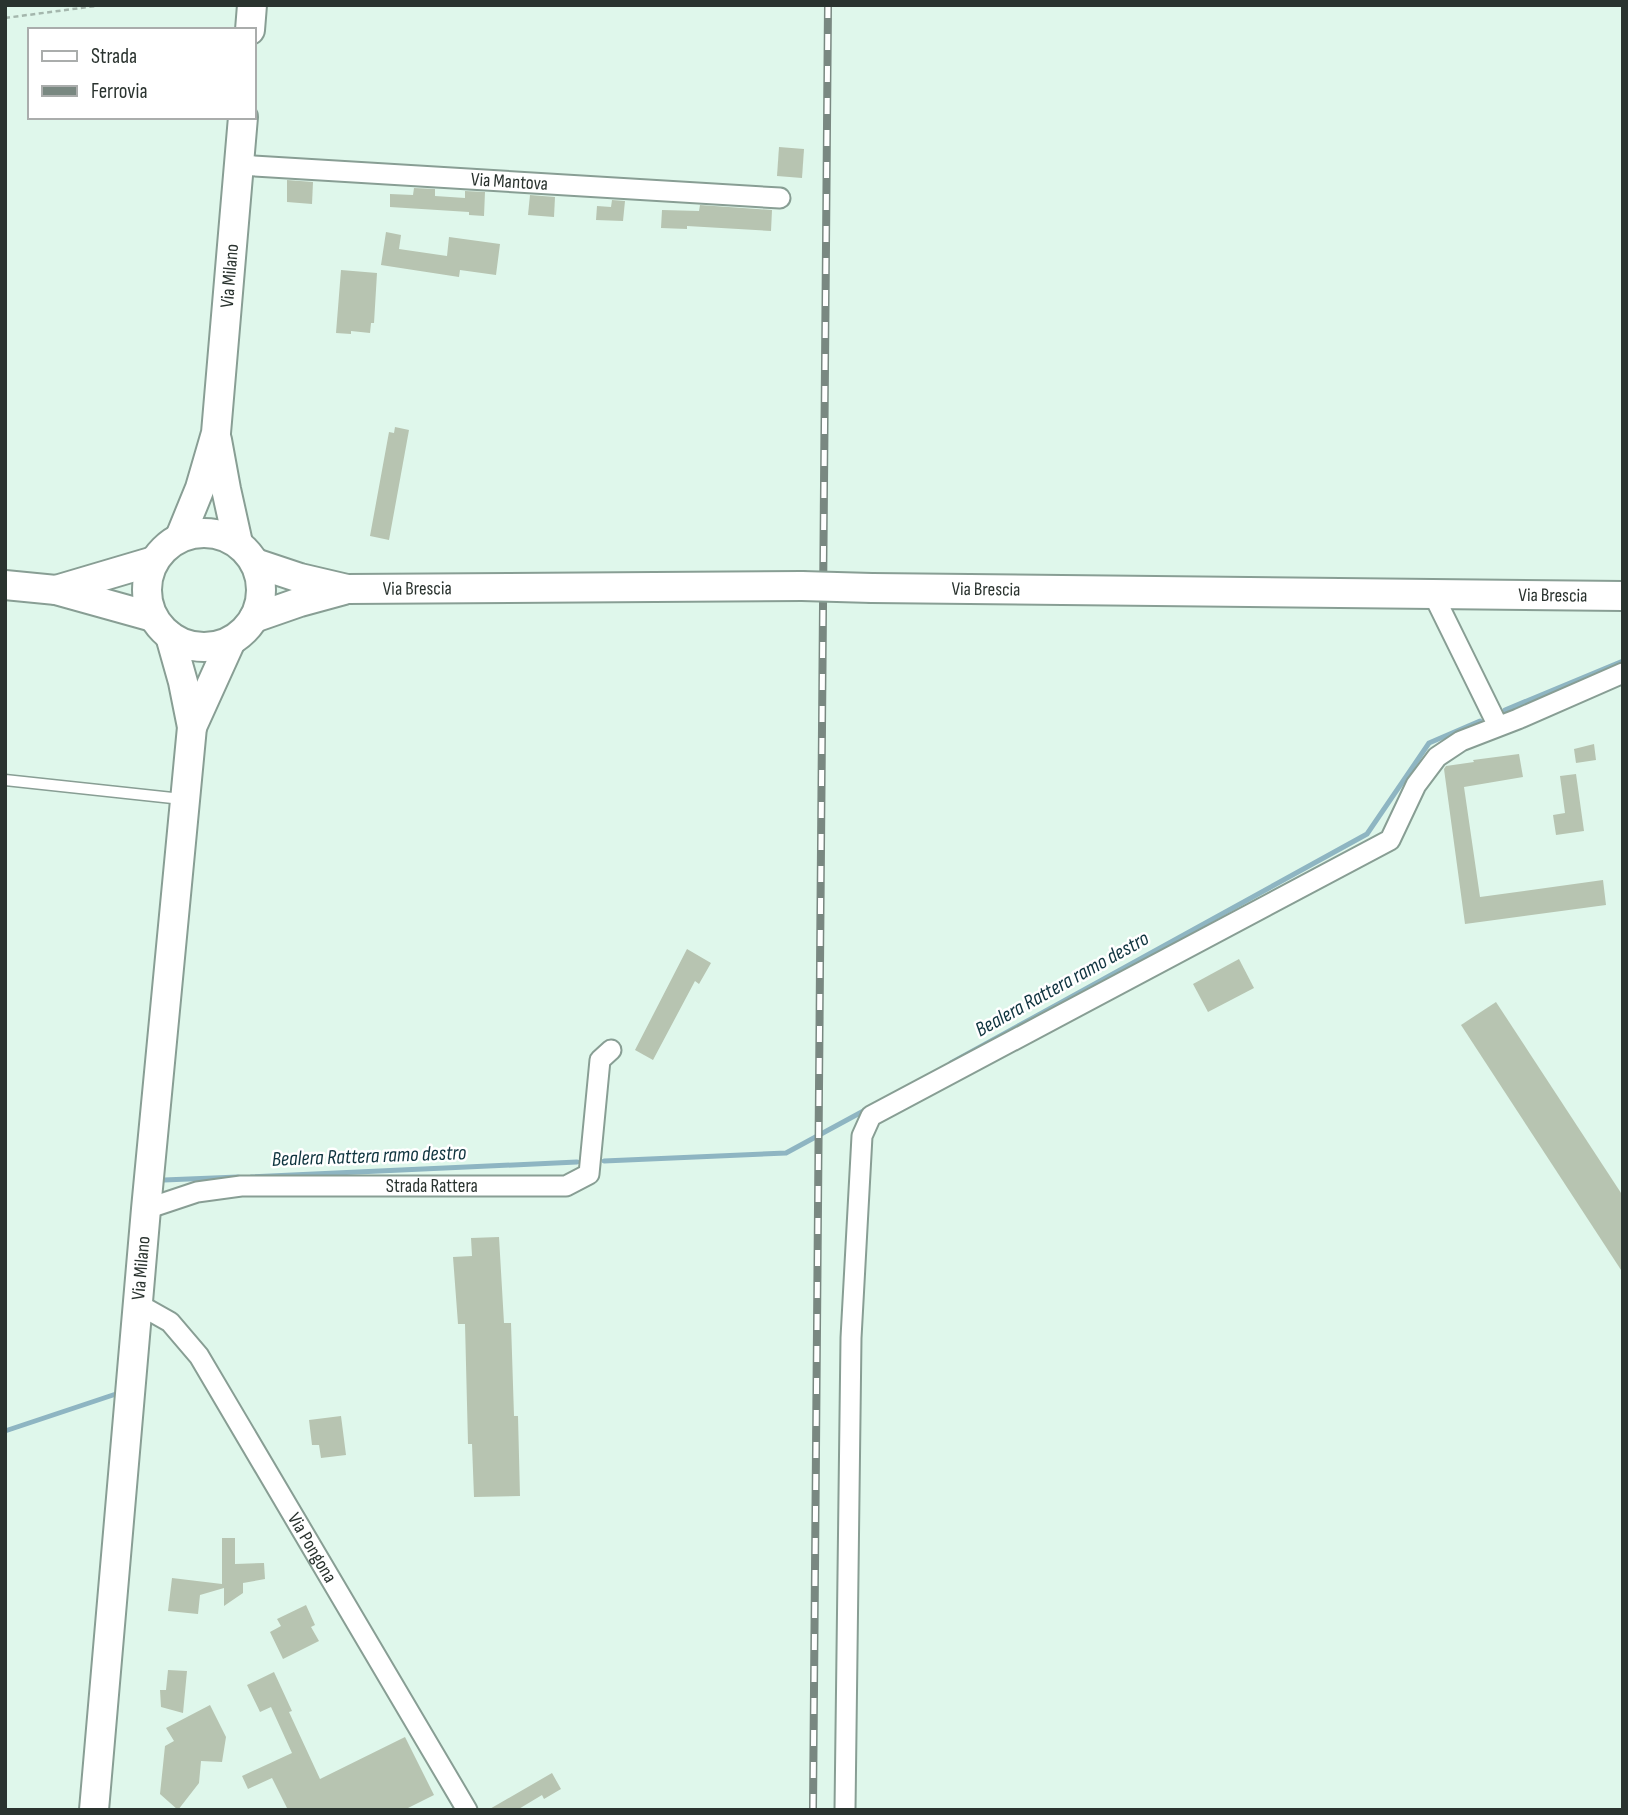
<svg xmlns="http://www.w3.org/2000/svg" width="1628" height="1815" viewBox="0 0 1628 1815" font-family="'Sofia Sans Condensed',sans-serif">
<rect width="100%" height="100%" fill="#dff7eb"/>
<g fill="none" stroke-linecap="round" stroke-linejoin="round">
<g stroke="#8eb5c2" stroke-width="5">
<path d="M 1505,710 L 1623,661"/>
<path d="M 951,1063 L 1367,834 L 1429,743 L 1480,721"/>
<path d="M 604,1161 L 786,1153 L 869,1108"/>
<path d="M 251,1177 L 577,1162"/>
<path d="M 164,1180 L 238,1177"/>
<path d="M 5,1431 L 119,1393 L 119,1390"/>
</g>
</g>
<g fill="#b7c4b1">
<path d="M 779,147 L 804,149 L 802,178 L 777,176 Z"/>
<path d="M 287,180 L 313,182 L 312,204 L 287,202 Z"/>
<path d="M 414,188 L 435,189 L 435,196 L 465,198 L 465,191 L 485,192 L 484,216 L 469,215 L 469,212 L 390,207 L 390,194 L 413,195 Z"/>
<path d="M 530,195 L 555,197 L 554,217 L 528,215 Z"/>
<path d="M 612,200 L 625,201 L 623,221 L 596,220 L 597,206 L 611,207 Z"/>
<path d="M 700,205 L 772,210 L 771,231 L 687,226 L 687,229 L 661,228 L 662,210 L 699,211 Z"/>
<path d="M 386,232 L 401,235 L 399,249 L 447,256 L 449,237 L 500,244 L 496,275 L 460,270 L 459,277 L 381,265 Z"/>
<path d="M 341,270 L 377,273 L 374,323 L 371,323 L 370,333 L 351,331 L 351,334 L 336,333 Z"/>
<path d="M 395,427 L 409,430 L 389,540 L 370,536 L 389,432 L 394,433 Z"/>
<path d="M 1594,744 L 1596,760 L 1576,763 L 1574,749 Z"/>
<path d="M 1519,754 L 1523,777 L 1464,787 L 1480,897 L 1603,880 L 1606,905 L 1465,924 L 1444,769 L 1446,766 L 1474,762 L 1473,760 Z"/>
<path d="M 1576,774 L 1584,831 L 1556,835 L 1553,815 L 1565,813 L 1560,776 Z"/>
<path d="M 687,949 L 711,963 L 699,984 L 695,981 L 653,1060 L 635,1050 Z"/>
<path d="M 1239,959 L 1254,988 L 1208,1012 L 1193,984 Z"/>
<path d="M 1496,1002 L 1623,1196 L 1623,1273 L 1461,1025 Z"/>
<path d="M 499,1237 L 504,1323 L 511,1323 L 514,1416 L 518,1416 L 520,1496 L 474,1497 L 472,1444 L 468,1444 L 465,1324 L 458,1324 L 453,1257 L 472,1256 L 471,1238 Z"/>
<path d="M 341,1416 L 346,1455 L 321,1458 L 319,1445 L 312,1445 L 309,1420 Z"/>
<path d="M 222,1538 L 235,1538 L 235,1564 L 264,1563 L 265,1579 L 243,1583 L 243,1593 L 224,1606 L 224,1588 L 200,1595 L 198,1614 L 168,1611 L 172,1578 L 222,1584 Z"/>
<path d="M 306,1605 L 315,1625 L 311,1627 L 319,1641 L 283,1659 L 270,1632 L 281,1626 L 277,1619 Z"/>
<path d="M 168,1670 L 187,1671 L 183,1713 L 161,1707 L 160,1690 L 166,1690 Z"/>
<path d="M 274,1672 L 292,1711 L 289,1712 L 320,1779 L 405,1737 L 434,1795 L 404,1810 L 288,1810 L 272,1778 L 248,1789 L 242,1776 L 292,1753 L 271,1707 L 260,1712 L 247,1685 Z"/>
<path d="M 210,1705 L 226,1737 L 222,1762 L 201,1761 L 199,1783 L 178,1810 L 160,1794 L 165,1746 L 174,1741 L 166,1728 Z"/>
<path d="M 552,1773 L 561,1789 L 544,1799 L 542,1795 L 517,1810 L 488,1810 Z"/>
</g>
<g fill="none" stroke-linecap="round" stroke-linejoin="round">
<g stroke="#889e94" stroke-width="13">
<path id="lane" d="M 5,780 L 182,799"/>
</g>
<g stroke="#889e94" stroke-width="23">
<g id="street">
<path id="s1" d="M 239,165 L 780,198"/>
<path d="M 1433,594 L 1498,726"/>
<path id="s2" d="M 146,1209 L 197,1192 L 241,1186 L 566,1186 L 589,1174 L 600,1060 L 611,1050"/>
<path id="s3" d="M 138,1304 L 170,1322 L 199,1356 L 467,1810"/>
<path d="M 845,1810 L 851,1338 L 862,1136 L 871,1116 L 1390,840 L 1416,785 L 1437,757 L 1461,741 L 1518,719 L 1623,673"/>
</g>
</g>
<g stroke="#889e94" stroke-width="32">
<g id="secondary">
<path d="M 250,30 L 252,5"/>
<path d="M 217,440 L 226,489 L 238,543"/>
<circle cx="204" cy="590" r="57"/>
<path id="s4" d="M 180,537 L 200,488 L 216,433 L 243,117"/>
<path id="s5" d="M 255,563 L 300,578 L 347,589 L 802,586"/>
<path d="M 5,585 L 56,590 L 153,617"/>
<path id="s6" d="M 872,588 L 1623,596"/>
<path d="M 56,590 L 154,561"/>
<path d="M 254,618 L 300,602 L 344,590"/>
<path d="M 192,727 L 231,641"/>
<path id="s7" d="M 94,1810 L 146,1209 L 192,727 L 183,682 L 170,636"/>
</g>
</g>
<path stroke="#a4b7ad" stroke-width="2.5" stroke-dasharray="5 3.5" stroke-linecap="butt" d="M 5,18 L 103,5"/>
<use href="#lane" stroke="#fff" stroke-width="10"/>
<use href="#street" stroke="#fff" stroke-width="19"/>
<use href="#secondary" stroke="#fff" stroke-width="28"/>
<g stroke="#798881" stroke-width="8">
<path id="rail" d="M 813,1810 L 828,5"/>
</g>
<use href="#rail" stroke="#fff" stroke-width="5" stroke-dasharray="16" stroke-linecap="butt"/>
<g stroke="#889e94" stroke-width="32" stroke-linecap="butt">
<path id="secondary-bridge" d="M 802,586 L 872,588"/>
</g>
<use href="#secondary-bridge" stroke="#fff" stroke-width="28"/>
</g>
<g text-anchor="middle" dominant-baseline="central" stroke-width="5" stroke-linejoin="round" paint-order="stroke">
<g font-size="19" fill="#2a332f" stroke="#fff">
<text stroke="none"><textPath href="#s1" startOffset="271">Via Mantova</textPath></text>
<text stroke="none"><textPath href="#s4" startOffset="268">Via Milano</textPath></text>
<text stroke="none"><textPath href="#s5" startOffset="166">Via Brescia</textPath></text>
<text stroke="none"><textPath href="#s6" startOffset="114">Via Brescia</textPath></text>
<text stroke="none"><textPath href="#s6" startOffset="681">Via Brescia</textPath></text>
<text stroke="none"><textPath href="#s2" startOffset="289">Strada Rattera</textPath></text>
<text stroke="none"><textPath href="#s7" startOffset="544">Via Milano</textPath></text>
<text stroke="none"><textPath href="#s3" startOffset="304">Via Pongona</textPath></text>
</g>
<g font-size="21" font-style="italic" fill="#0f343f" stroke="#fff">
<text transform="translate(1062 984) rotate(-29)">Bealera Rattera ramo destro</text>
<text transform="translate(369 1156) rotate(-2)">Bealera Rattera ramo destro</text>
</g>
</g>
<rect width="1628" height="1815" fill="none" stroke="#2a332f" stroke-width="14"/>
<rect x="28" y="28" width="228" height="91" fill="#ffffff" stroke="#aaadac" stroke-width="2"/>
<rect x="42" y="51" width="35" height="10" fill="#ffffff" stroke="#aaadac" stroke-width="2"/>
<text x="91" y="63" font-size="21" fill="#2a332f">Strada</text>
<rect x="42" y="86" width="35" height="10" fill="#798881" stroke="#aaadac" stroke-width="2"/>
<text x="91" y="98" font-size="21" fill="#2a332f">Ferrovia</text>
</svg>
